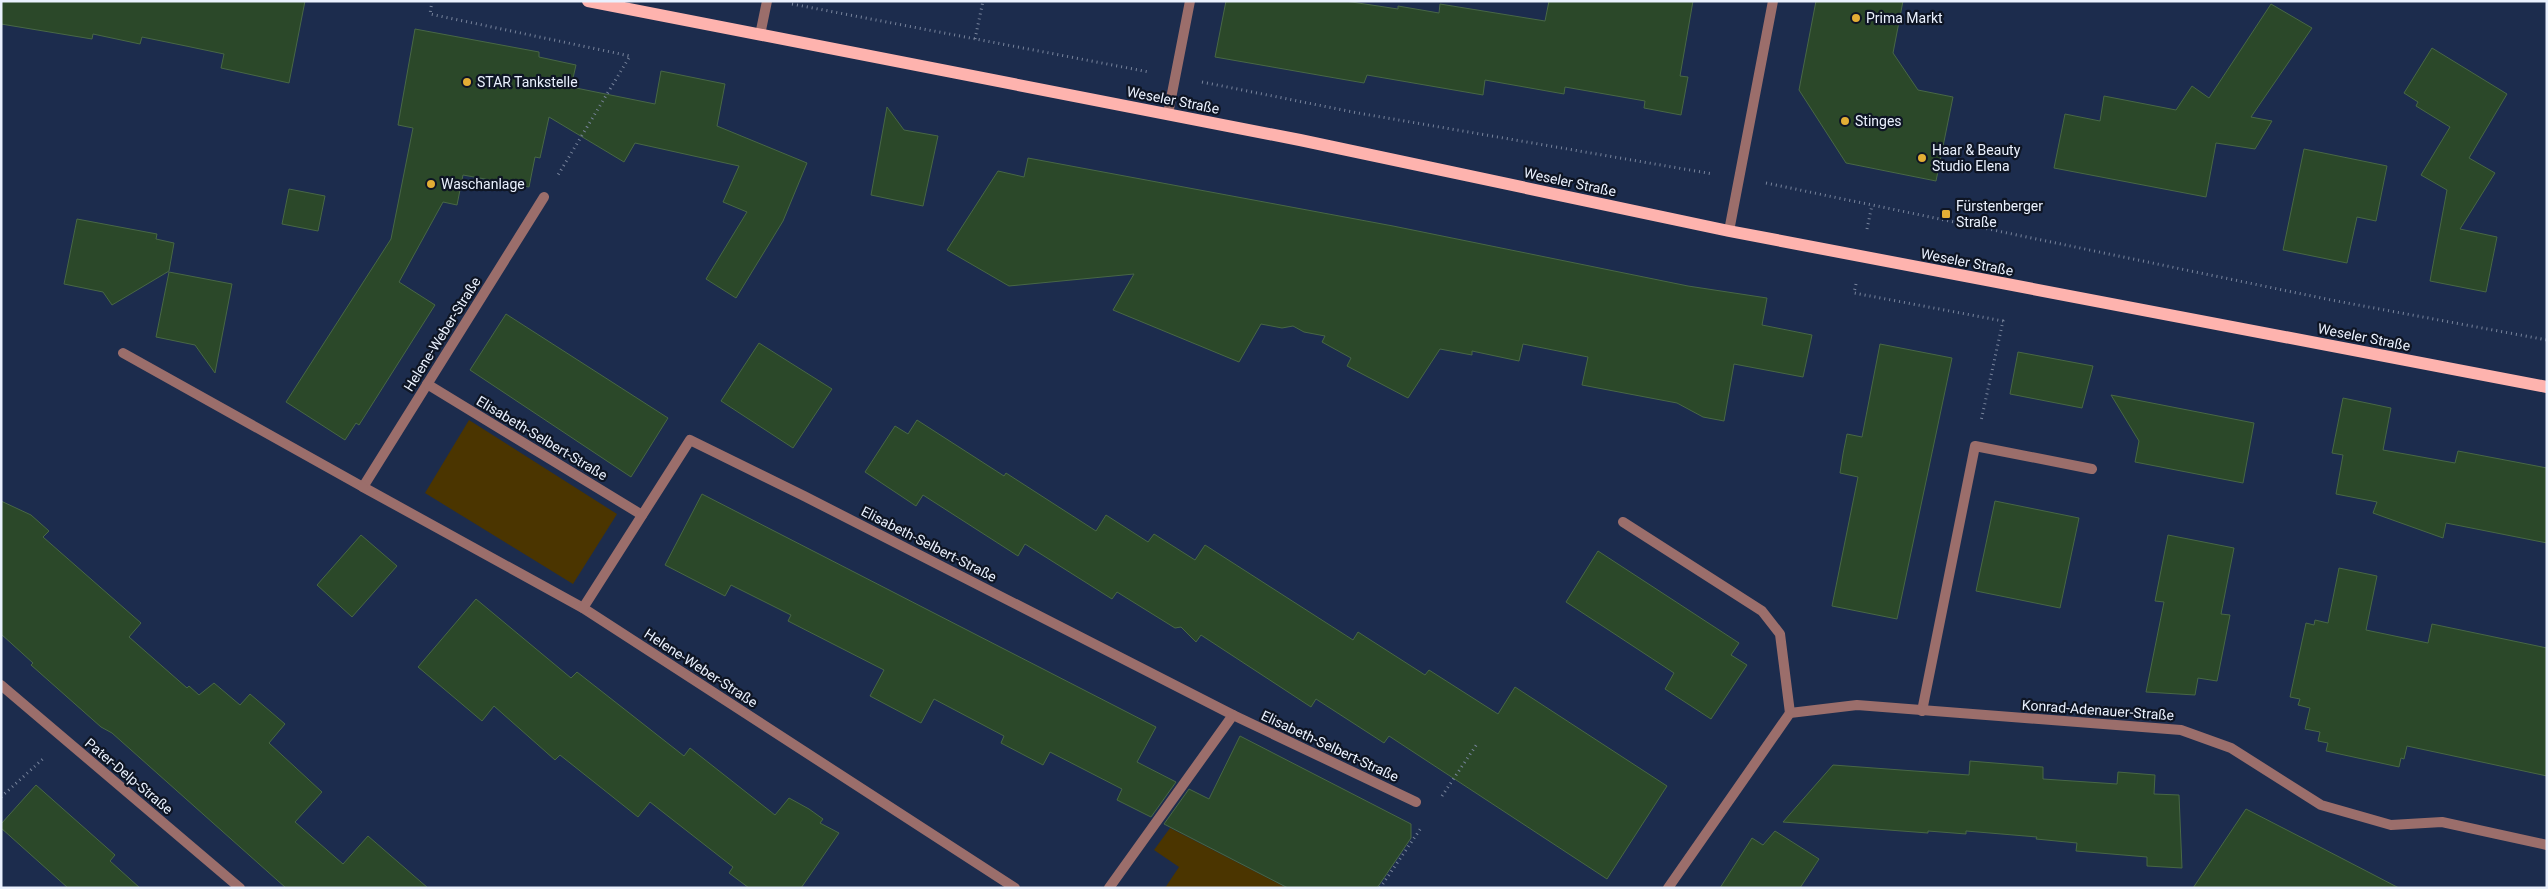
<svg xmlns="http://www.w3.org/2000/svg" width="2548" height="889" viewBox="0 0 2548 889" font-family="Roboto,sans-serif">
<rect width="100%" height="100%" fill="#1c2c4d"/>
<g fill="#4b3500">
<path d="M 469,420 L 617,514 L 573,584 L 425,493 Z"/>
<path d="M 1170,828 L 1287,888 L 1165,888 L 1179,867 L 1154,850 Z"/>
</g>
<g fill="#2b4829" stroke="#486746">
<path d="M 1,1 L 305,1 L 289,83 L 221,68 L 224,54 L 186,46 L 142,37 L 140,44 L 93,34 L 92,39 L 1,24 Z"/>
<path d="M 1226,1 L 1345,1 L 1398,9 L 1398,6 L 1439,13 L 1440,4 L 1545,21 L 1549,1 L 1693,1 L 1680,76 L 1688,77 L 1681,115 L 1644,108 L 1645,101 L 1565,87 L 1564,94 L 1485,80 L 1483,95 L 1367,75 L 1364,83 L 1215,57 Z"/>
<path d="M 1816,1 L 1903,1 L 1893,53 L 1918,90 L 1953,97 L 1936,181 L 1846,163 L 1799,90 Z"/>
<path d="M 2271,4 L 2312,28 L 2251,117 L 2272,121 L 2255,149 L 2216,143 L 2206,197 L 2054,168 L 2065,114 L 2100,121 L 2104,96 L 2176,110 L 2192,86 L 2209,98 Z"/>
<path d="M 415,29 L 539,52 L 539,57 L 576,65 L 571,87 L 655,104 L 661,71 L 725,84 L 717,126 L 807,163 L 783,221 L 736,298 L 706,279 L 747,212 L 723,202 L 739,166 L 635,143 L 624,162 L 549,117 L 540,158 L 535,157 L 529,187 L 463,175 L 457,205 L 443,202 L 399,282 L 435,305 L 359,425 L 356,423 L 345,440 L 286,402 L 391,239 L 413,128 L 398,125 Z"/>
<path d="M 2432,48 L 2507,94 L 2469,158 L 2495,173 L 2460,229 L 2497,237 L 2486,292 L 2430,281 L 2447,190 L 2421,175 L 2450,127 L 2416,106 L 2418,102 L 2404,93 Z"/>
<path d="M 887,107 L 904,130 L 938,136 L 923,206 L 871,195 Z"/>
<path d="M 2304,149 L 2387,166 L 2376,221 L 2357,217 L 2347,263 L 2283,250 Z"/>
<path d="M 1028,158 L 1393,226 L 1688,286 L 1767,298 L 1762,325 L 1812,335 L 1803,377 L 1734,364 L 1724,421 L 1703,417 L 1677,403 L 1582,385 L 1588,357 L 1523,344 L 1519,361 L 1472,351 L 1472,355 L 1440,349 L 1408,398 L 1347,366 L 1351,358 L 1322,342 L 1325,336 L 1304,332 L 1293,326 L 1282,328 L 1261,324 L 1239,362 L 1113,310 L 1134,274 L 1009,286 L 947,250 L 998,171 L 1024,177 Z"/>
<path d="M 289,189 L 325,196 L 318,231 L 282,224 Z"/>
<path d="M 77,219 L 157,234 L 156,239 L 174,243 L 169,271 L 112,305 L 103,292 L 64,284 Z"/>
<path d="M 169,272 L 232,284 L 215,373 L 195,345 L 156,337 Z"/>
<path d="M 506,314 L 668,418 L 631,477 L 470,370 Z"/>
<path d="M 759,343 L 832,389 L 793,448 L 721,401 Z"/>
<path d="M 1880,344 L 1952,358 L 1897,619 L 1832,606 L 1858,477 L 1840,473 L 1843,454 L 1847,434 L 1862,437 Z"/>
<path d="M 2018,352 L 2093,366 L 2082,408 L 2010,394 Z"/>
<path d="M 2111,395 L 2254,423 L 2243,483 L 2135,462 L 2139,441 Z"/>
<path d="M 2343,398 L 2391,408 L 2383,450 L 2455,463 L 2458,451 L 2547,468 L 2547,543 L 2446,523 L 2443,538 L 2373,513 L 2377,502 L 2336,494 L 2343,455 L 2332,453 Z"/>
<path d="M 917,420 L 1004,476 L 1006,473 L 1096,531 L 1106,515 L 1148,542 L 1154,534 L 1195,560 L 1205,545 L 1353,640 L 1358,632 L 1425,675 L 1429,670 L 1498,714 L 1515,687 L 1667,786 L 1607,879 L 1389,736 L 1384,743 L 1316,699 L 1311,707 L 1201,635 L 1196,642 L 1181,627 L 1175,628 L 1117,592 L 1112,599 L 1025,544 L 1018,556 L 923,495 L 916,506 L 865,472 L 895,426 L 908,434 Z"/>
<path d="M 702,494 L 1156,727 L 1137,762 L 1176,782 L 1151,817 L 1117,800 L 1122,789 L 1050,752 L 1043,765 L 1001,743 L 1004,736 L 934,699 L 921,723 L 870,696 L 884,670 L 788,621 L 791,615 L 731,585 L 725,596 L 665,565 Z"/>
<path d="M 1,501 L 31,515 L 49,531 L 43,537 L 141,623 L 129,637 L 187,688 L 189,686 L 199,695 L 214,683 L 240,705 L 250,694 L 285,724 L 269,743 L 322,792 L 295,822 L 343,864 L 368,836 L 428,888 L 286,888 L 112,733 L 101,727 L 31,665 L 33,663 L 1,634 Z"/>
<path d="M 1995,501 L 2079,518 L 2060,608 L 1976,591 Z"/>
<path d="M 361,535 L 397,566 L 352,617 L 317,585 Z"/>
<path d="M 2168,535 L 2234,548 L 2221,614 L 2230,615 L 2217,681 L 2198,678 L 2195,695 L 2146,692 L 2164,602 L 2155,601 Z"/>
<path d="M 1598,551 L 1739,643 L 1731,655 L 1747,665 L 1711,719 L 1665,689 L 1674,673 L 1566,602 Z"/>
<path d="M 2339,568 L 2377,576 L 2366,630 L 2428,643 L 2432,624 L 2547,648 L 2547,776 L 2407,746 L 2404,759 L 2401,758 L 2399,767 L 2326,751 L 2328,743 L 2318,741 L 2320,732 L 2305,729 L 2310,708 L 2298,705 L 2300,699 L 2290,697 L 2306,623 L 2314,625 L 2315,620 L 2328,623 Z"/>
<path d="M 476,599 L 571,678 L 577,672 L 684,756 L 690,748 L 775,815 L 789,798 L 809,809 L 823,819 L 820,823 L 839,833 L 801,888 L 749,888 L 729,873 L 733,867 L 650,802 L 638,817 L 560,755 L 555,760 L 494,706 L 482,721 L 418,667 Z"/>
<path d="M 1240,736 L 1411,824 L 1411,838 L 1377,888 L 1288,888 L 1164,824 L 1189,789 L 1209,799 Z"/>
<path d="M 1970,761 L 2043,767 L 2043,779 L 2117,784 L 2118,772 L 2155,775 L 2154,794 L 2179,795 L 2182,868 L 2147,866 L 2147,857 L 2076,851 L 2077,843 L 2036,839 L 2037,837 L 1966,831 L 1966,834 L 1928,831 L 1928,833 L 1783,822 L 1833,765 L 1969,775 Z"/>
<path d="M 36,785 L 115,855 L 110,861 L 140,888 L 68,888 L 1,828 L 1,824 Z"/>
<path d="M 2246,809 L 2318,846 L 2399,888 L 2193,888 Z"/>
<path d="M 1775,831 L 1819,859 L 1800,888 L 1720,888 L 1752,838 L 1763,845 Z"/>
</g>
<g fill="none" stroke-linecap="round" stroke-linejoin="round">
<g stroke="#78849c" stroke-width="3" stroke-dasharray="1 4" stroke-linecap="butt">
<path d="M 432,1 L 430,14 L 630,56 L 558,175"/>
<path d="M 792,4 L 1149,72"/>
<path d="M 975,39 L 983,1"/>
<path d="M 1202,82 L 1358,113 L 1713,174"/>
<path d="M 1766,183 L 2331,300 L 2547,340"/>
<path d="M 1867,229 L 1872,205"/>
<path d="M 1856,284 L 1854,293 L 2003,321 L 1981,421"/>
<path d="M 1442,796 L 1477,744"/>
<path d="M 1,797 L 45,757"/>
<path d="M 1380,888 L 1421,828"/>
</g>
<path stroke="#9b6e6b" stroke-width="10" d="M 1168,114 L 1190,1"/>
<g stroke="#9b6e6b" stroke-width="10">
<path d="M 760,35 L 767,1"/>
<path d="M 544,197 L 363,487 L 583,608 L 1015,888"/>
<path d="M 1729,231 L 1773,1"/>
<path d="M 123,353 L 363,487"/>
<path d="M 427,384 L 642,515"/>
<path d="M 1623,522 L 1762,611 L 1780,634 L 1790,713"/>
<path d="M 583,608 L 690,440 L 804,496 L 1233,715 L 1109,888"/>
<path d="M 1,685 L 240,888"/>
<path d="M 1922,711 L 1975,446 L 2092,469"/>
<path d="M 1233,715 L 1416,802"/>
<path d="M 1668,888 L 1790,713 L 1857,705 L 2181,730 L 2231,748 L 2321,805 L 2391,825 L 2442,822 L 2547,845"/>
</g>
<path stroke="#feb3ae" stroke-width="12" d="M 588,1 L 1300,140 L 1729,231 L 2547,387"/>
</g>
<g fill="#e3ae35" stroke="#0e1524" stroke-width="2">
<circle cx="1856" cy="18" r="5"/>
<circle cx="467" cy="82" r="5"/>
<circle cx="1845" cy="121" r="5"/>
<circle cx="1922" cy="158" r="5"/>
<circle cx="431" cy="184" r="5"/>
<rect x="1941" y="209" width="10" height="10" rx="2.5"/>
</g>
<g text-anchor="middle" dominant-baseline="central" stroke-width="4.5" stroke-linejoin="round" paint-order="stroke">
<g font-size="14" fill="#eaf1fe" stroke="#0e1524" text-anchor="start">
<text x="1866" y="18">Prima Markt</text>
<text x="477" y="82">STAR Tankstelle</text>
<text x="1855" y="121">Stinges</text>
<text x="1932" y="150">Haar &amp; Beauty<tspan x="1932" dy="16">Studio Elena</tspan></text>
<text x="441" y="184">Waschanlage</text>
<text x="1956" y="206">Fürstenberger<tspan x="1956" dy="16">Straße</tspan></text>
</g>
<g font-size="14" fill="#eaf1fe" stroke="#0e1524">
<text transform="translate(1173 100) rotate(11)">Weseler Straße</text>
<text transform="translate(1570 182) rotate(12)">Weseler Straße</text>
<text transform="translate(1967 262) rotate(11)">Weseler Straße</text>
<text transform="translate(442 334) rotate(-58)">Helene-Weber-Straße</text>
<text transform="translate(2364 337) rotate(11)">Weseler Straße</text>
<text transform="translate(542 438) rotate(31)">Elisabeth-Selbert-Straße</text>
<text transform="translate(929 544) rotate(27)">Elisabeth-Selbert-Straße</text>
<text transform="translate(701 668) rotate(33)">Helene-Weber-Straße</text>
<text transform="translate(2098 710) rotate(4)">Konrad-Adenauer-Straße</text>
<text transform="translate(1330 746) rotate(25)">Elisabeth-Selbert-Straße</text>
<text transform="translate(129 776) rotate(40)">Pater-Delp-Straße</text>
</g>
</g>
<rect width="2548" height="889" fill="none" stroke="#eaf1fe" stroke-width="5"/>
</svg>
